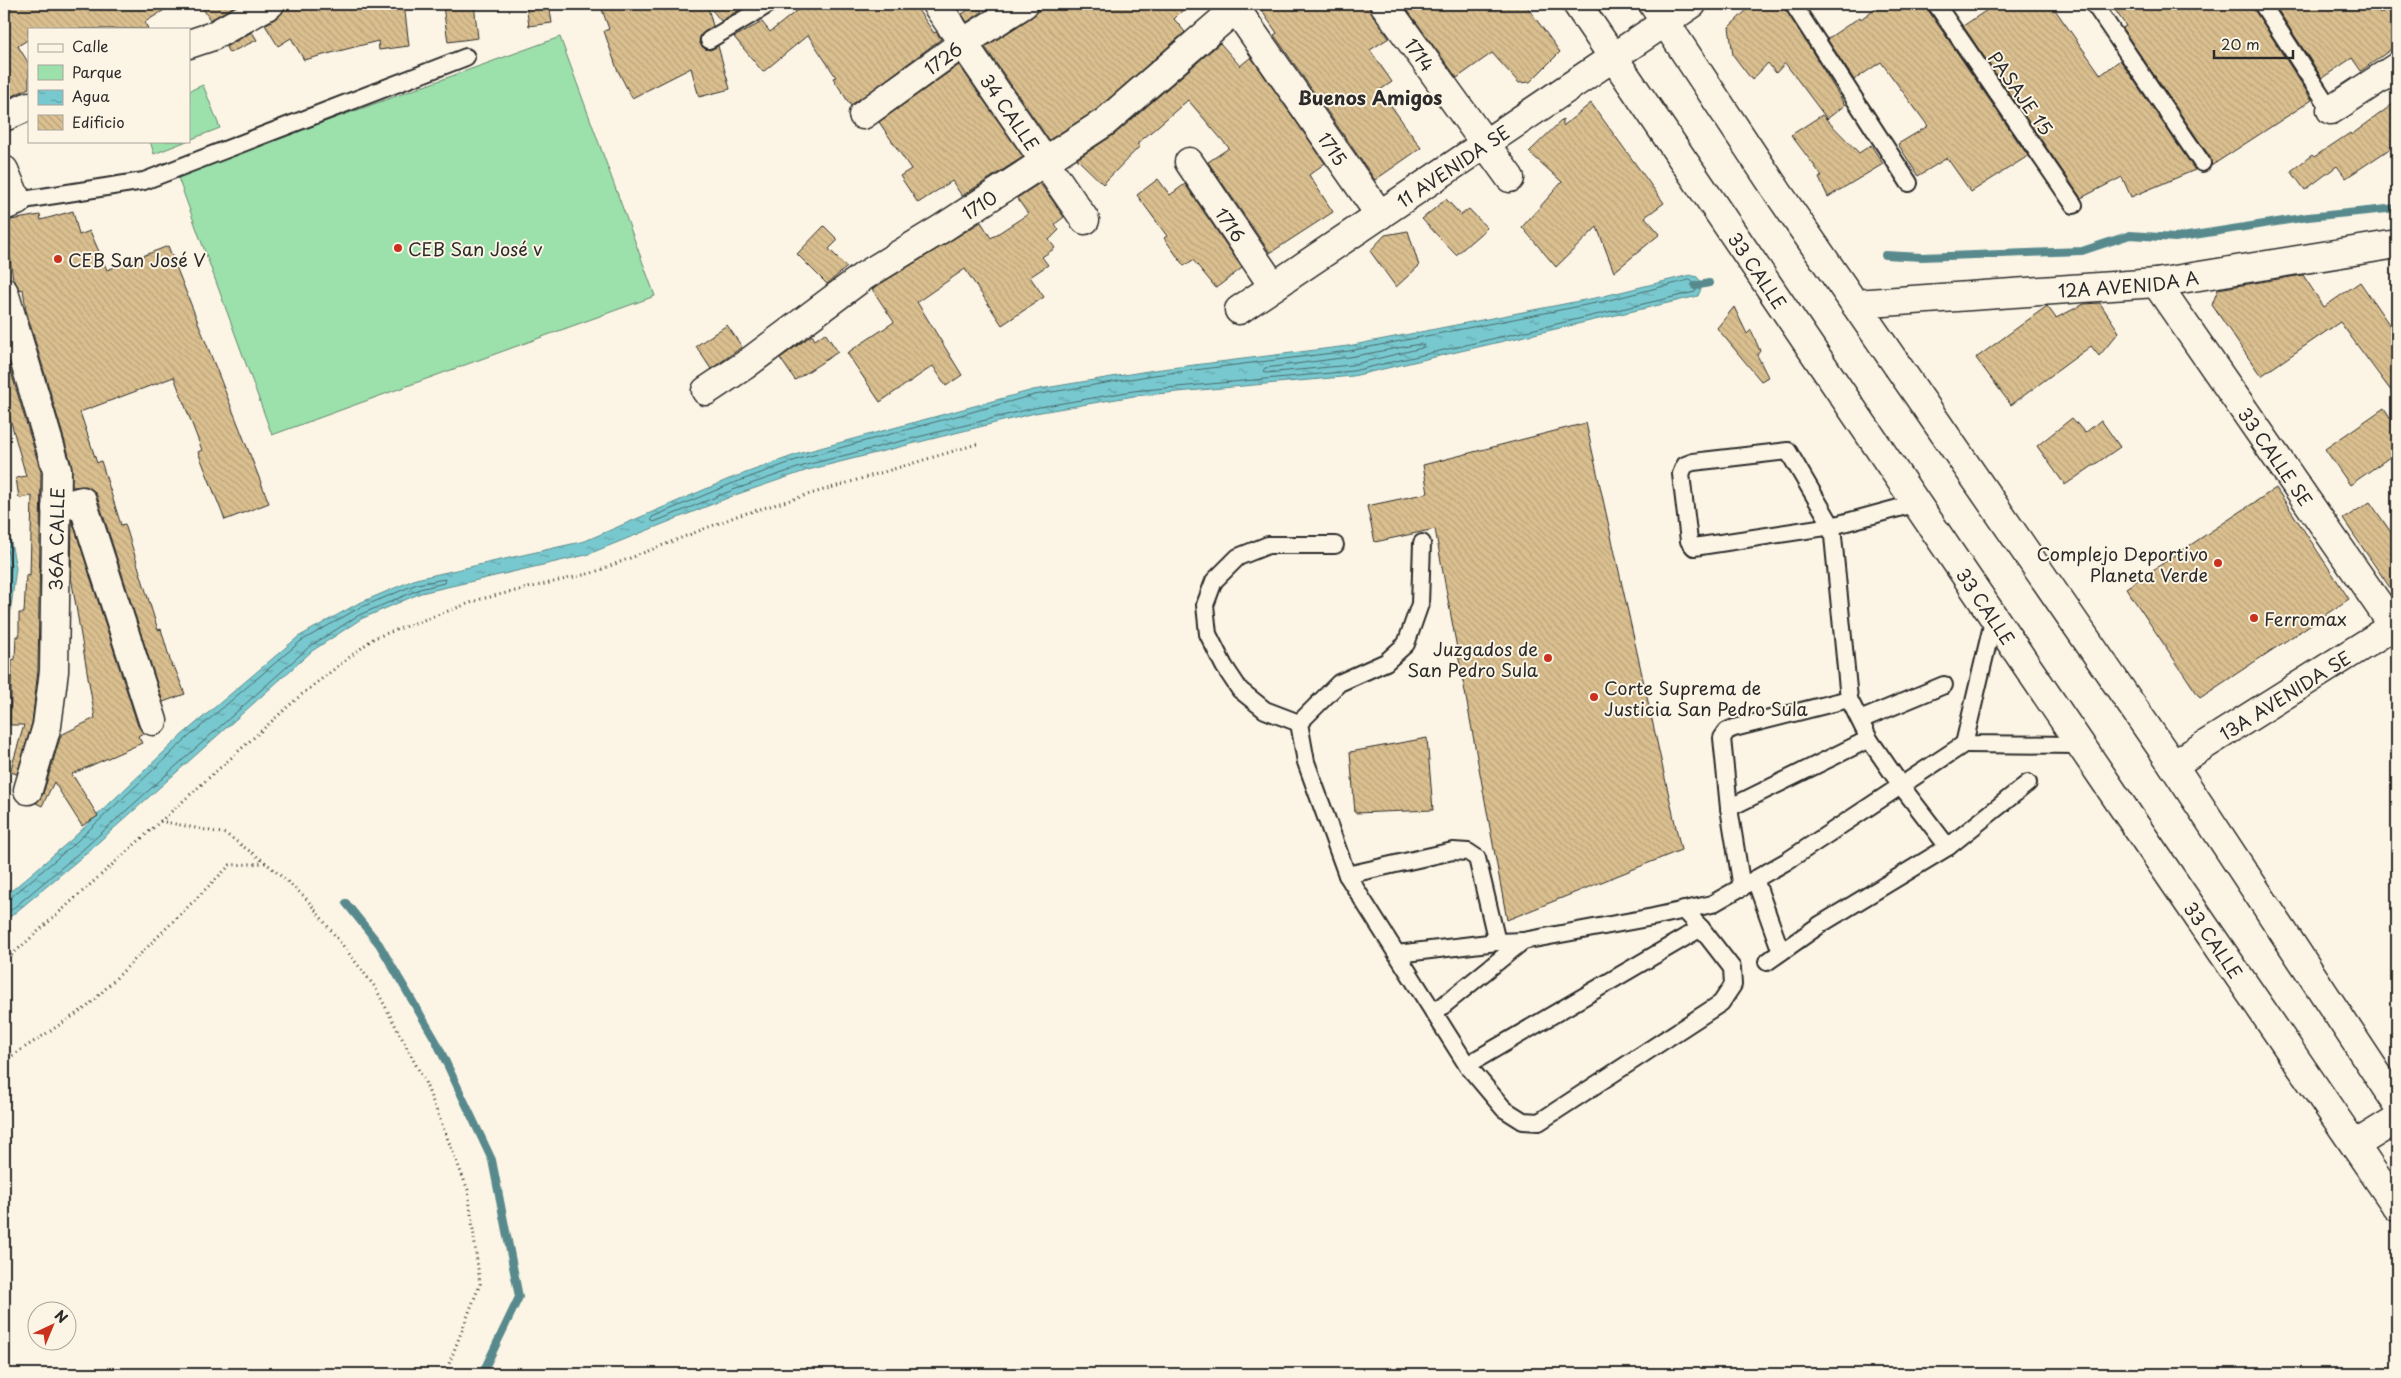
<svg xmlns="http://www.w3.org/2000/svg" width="2401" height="1378" viewBox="0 0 2401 1378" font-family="'Playpen Sans',sans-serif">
<defs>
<pattern id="water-ripples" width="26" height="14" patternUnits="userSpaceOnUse" patternTransform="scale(1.25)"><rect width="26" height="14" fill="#78c9cf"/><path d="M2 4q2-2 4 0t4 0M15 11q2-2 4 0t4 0" fill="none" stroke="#63a3a8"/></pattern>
<pattern id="building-back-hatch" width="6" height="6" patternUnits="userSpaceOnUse" patternTransform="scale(1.25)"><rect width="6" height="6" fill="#dabf8f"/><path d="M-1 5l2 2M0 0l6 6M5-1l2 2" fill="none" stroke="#bba47c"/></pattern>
</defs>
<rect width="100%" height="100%" fill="#fcf5e5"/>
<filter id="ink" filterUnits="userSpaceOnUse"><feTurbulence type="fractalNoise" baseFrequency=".02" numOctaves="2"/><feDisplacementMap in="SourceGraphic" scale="10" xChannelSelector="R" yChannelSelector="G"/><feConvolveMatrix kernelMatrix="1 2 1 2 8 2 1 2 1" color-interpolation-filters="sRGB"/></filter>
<g filter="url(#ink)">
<g fill="#9ce0ac" stroke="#64866c">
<path d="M 560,37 L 655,296 L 272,435 L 177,175 Z"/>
<path d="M 203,85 L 220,128 L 189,140 L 189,91 Z"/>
<path d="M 150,141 L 187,141 L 154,154 Z"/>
</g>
<g fill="url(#water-ripples)" stroke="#598a8d">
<path d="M 1690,275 L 1697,277 L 1703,284 L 1698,296 L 1353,376 L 1134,396 L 1035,413 L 808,470 L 735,495 L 586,555 L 421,593 L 361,619 L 312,651 L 83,856 L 4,922 L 4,897 L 71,840 L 182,735 L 298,637 L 357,604 L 416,579 L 585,541 L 729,479 L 798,454 L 1033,390 L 1154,370 L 1348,346 L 1600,297 Z"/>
<path d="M 4,507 L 16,568 L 4,663 Z"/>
</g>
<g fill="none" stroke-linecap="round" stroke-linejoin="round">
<g stroke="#4a6a6d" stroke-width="1">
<path d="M 1690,280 L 1698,286 L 1695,292 L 1353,371 L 1133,391 L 1034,408 L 806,465 L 733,490 L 654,522 L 651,520 L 652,517 L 731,484 L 799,459 L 1034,395 L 1154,375 L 1349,351 L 1601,302 Z"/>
<path d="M 1421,344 L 1424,345 L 1422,348 L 1351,365 L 1266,373 L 1263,371 L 1265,368 L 1349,357 Z"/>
<path d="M 4,533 L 11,568 L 4,632"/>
<path d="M 4,900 L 9,899 L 74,844 L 186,739 L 301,641 L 359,608 L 417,584 L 445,579 L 444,583 L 420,589 L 359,615 L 309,647 L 80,852 L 4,916"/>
</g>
<g stroke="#598a8d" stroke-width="8">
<path d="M 1885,255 L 1922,257 L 2082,251 L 2130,235 L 2175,238 L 2308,217 L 2397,208"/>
<path d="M 1695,286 L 1709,283"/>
<path d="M 346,903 L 379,944 L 436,1041 L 492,1160 L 519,1297 L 482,1374"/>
</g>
</g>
<g fill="url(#building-back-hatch)" stroke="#2b2b2b">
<path d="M 4,4 L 9,10 L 18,4 L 174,4 L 145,22 L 148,29 L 28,29 L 29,39 L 18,46 L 29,64 L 29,88 L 4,100 Z"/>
<path d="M 200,4 L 231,4 L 233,7 L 210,20 Z"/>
<path d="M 289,4 L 404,4 L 409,46 L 379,50 L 378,41 L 304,60 L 291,38 L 278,46 L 265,25 L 278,17 Z"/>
<path d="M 463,4 L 474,4 L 478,38 L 448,42 L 443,6 Z"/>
<path d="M 526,4 L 549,4 L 552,23 L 529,26 Z"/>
<path d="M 600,4 L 707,4 L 713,26 L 701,35 L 699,41 L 705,49 L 710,50 L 718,46 L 730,89 L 699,97 L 691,68 L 632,98 L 617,69 L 604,31 L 609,29 Z"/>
<path d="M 707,4 L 746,4 L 747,5 L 721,21 Z"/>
<path d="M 805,4 L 914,4 L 934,33 L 936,32 L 941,39 L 851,106 L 833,78 L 836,77 L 808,35 L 763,72 L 734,37 L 762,22 L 770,32 Z"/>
<path d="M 977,4 L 982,12 L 967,22 L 962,14 Z"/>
<path d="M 1040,4 L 1189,4 L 1174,19 L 1185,32 L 1096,110 L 1049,140 L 985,47 L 1032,17 L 1038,12 Z"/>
<path d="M 1257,4 L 1369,4 L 1371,13 L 1389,38 L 1370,50 L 1392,82 L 1380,90 L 1421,148 L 1375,180 L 1274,35 L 1277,33 Z"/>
<path d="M 1403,4 L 1525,4 L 1560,52 L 1530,82 L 1519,83 L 1492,53 L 1457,78 Z"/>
<path d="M 1753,4 L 1783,4 L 1845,105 L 1827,119 L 1785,63 L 1776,73 L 1768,63 L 1752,80 L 1733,55 L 1729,27 Z"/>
<path d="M 1881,4 L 1926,4 L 1928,10 L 2028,156 L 1971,192 L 1947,158 L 1918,176 L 1898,144 L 1928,126 L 1881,62 L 1854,80 L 1827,39 L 1860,17 L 1861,19 Z"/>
<path d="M 1996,4 L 2051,4 L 2101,75 L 2120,60 L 2195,170 L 2131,197 L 2122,177 L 2081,198 L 1963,26 Z"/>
<path d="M 2111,4 L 2252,4 L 2254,9 L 2312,100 L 2211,166 L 2210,157 L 2122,28 L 2126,26 Z"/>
<path d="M 2274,4 L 2373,4 L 2380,14 L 2397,4 L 2397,45 L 2361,71 L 2352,58 L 2322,78 Z"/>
<path d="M 252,32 L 257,40 L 229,53 L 226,47 Z"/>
<path d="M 1220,43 L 1240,66 L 1251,57 L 1325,163 L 1309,175 L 1333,212 L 1270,253 L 1208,162 L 1229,148 L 1188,100 L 1137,144 L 1140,146 L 1103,184 L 1077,159 L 1115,134 Z"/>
<path d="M 959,65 L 1023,157 L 962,196 L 952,181 L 918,203 L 900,176 L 911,169 L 879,122 Z"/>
<path d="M 2397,101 L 2397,144 L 2346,178 L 2337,166 L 2305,190 L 2291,171 L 2312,155 L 2314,157 L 2350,133 L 2351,135 Z"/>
<path d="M 1591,103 L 1664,203 L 1645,217 L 1660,234 L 1614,272 L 1597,227 L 1556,267 L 1522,227 L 1562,182 L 1529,152 L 1563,119 L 1563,126 Z"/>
<path d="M 1822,115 L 1859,153 L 1871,145 L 1883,164 L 1828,197 L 1819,178 L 1822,176 L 1791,135 Z"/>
<path d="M 1158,179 L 1170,195 L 1185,184 L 1242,268 L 1216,288 L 1193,260 L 1184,266 L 1164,238 L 1167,236 L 1137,195 Z"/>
<path d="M 1040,183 L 1064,217 L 1055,224 L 1059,230 L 1049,240 L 1055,248 L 1042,257 L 1048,265 L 1030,277 L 1044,297 L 1002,325 L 965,269 L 917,302 L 962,375 L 946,386 L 933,366 L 880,402 L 847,353 L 894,322 L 872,289 L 981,222 L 991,238 L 1028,214 L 1017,198 Z"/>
<path d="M 1446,199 L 1461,215 L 1469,209 L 1487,228 L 1456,255 L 1422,219 Z"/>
<path d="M 73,211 L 79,235 L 90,231 L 107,270 L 168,246 L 269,503 L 225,520 L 198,452 L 202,450 L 174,377 L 80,412 L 97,463 L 101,461 L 121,525 L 125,524 L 158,630 L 161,629 L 172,667 L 174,666 L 185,694 L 163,702 L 97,496 L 93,490 L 86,486 L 72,487 L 72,466 L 26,310 L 23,289 L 20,290 L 13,280 L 5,221 L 40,215 L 41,220 Z"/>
<path d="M 824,226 L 838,240 L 829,249 L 847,267 L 827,284 L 797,254 Z"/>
<path d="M 1408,231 L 1419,266 L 1396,287 L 1370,251 L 1385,235 Z"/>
<path d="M 2303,275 L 2324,307 L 2360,282 L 2397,336 L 2397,399 L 2340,322 L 2261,376 L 2212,305 L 2218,289 Z"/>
<path d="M 2100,303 L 2119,332 L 2099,356 L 2091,346 L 2011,405 L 1976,358 L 2047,306 L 2056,318 L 2084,304 Z"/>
<path d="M 1734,307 L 1747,334 L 1751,330 L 1760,351 L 1757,355 L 1768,377 L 1761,381 L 1717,328 Z"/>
<path d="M 727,325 L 742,347 L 711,369 L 696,346 Z"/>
<path d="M 825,333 L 838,352 L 795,380 L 780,358 L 812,335 L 815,340 Z"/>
<path d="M 8,362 L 41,472 L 38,670 L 32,723 L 17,774 L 10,772 L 24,725 L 10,725 L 12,660 L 15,659 L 16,636 L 19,637 L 19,613 L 24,613 L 26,575 L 30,576 L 32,496 L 19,498 L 16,478 L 26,476 L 4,397 L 4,363 Z"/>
<path d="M 2384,408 L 2397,428 L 2397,452 L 2350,485 L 2325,449 Z"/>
<path d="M 2072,418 L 2085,433 L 2101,420 L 2120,447 L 2065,485 L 2037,446 Z"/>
<path d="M 1586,423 L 1681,850 L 1507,920 L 1435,529 L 1375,542 L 1367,506 L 1428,493 L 1423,465 Z"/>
<path d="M 2276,488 L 2349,599 L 2200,698 L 2126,588 Z"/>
<path d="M 2370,502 L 2397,541 L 2397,598 L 2343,519 Z"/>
<path d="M 72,520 L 138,726 L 143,733 L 138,736 L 142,743 L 72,774 L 98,816 L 82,826 L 54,782 L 42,806 L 36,803 L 43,794 L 61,735 L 95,718 L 71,577 Z"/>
<path d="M 1427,738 L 1433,810 L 1355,813 L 1350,752 Z"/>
</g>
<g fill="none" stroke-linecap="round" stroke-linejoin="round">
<g stroke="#2b2b2b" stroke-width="20">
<g id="lane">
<path d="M 1793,4 L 1909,183"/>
<path d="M 1936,4 L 2074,205"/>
<path d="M 2094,4 L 2202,163"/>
<path d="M 2262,4 L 2331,110"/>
<path d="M 709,40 L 769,4"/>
<path d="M 17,201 L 144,181 L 466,57"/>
<path d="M 1788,451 L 1832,526 L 1694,547 L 1689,541 L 1681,474 L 1685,465 L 1693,462 Z"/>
<path d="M 1917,503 L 1832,526 L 1849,699 L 1869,739 L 1902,787 L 1948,847 L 2028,783"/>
<path d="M 1422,543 L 1420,604 L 1406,644 L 1386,662 L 1339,683 L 1299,723 L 1306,762 L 1347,875 L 1467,1065 L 1504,1109 L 1523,1121 L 1539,1122 L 1721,1003 L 1733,985 L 1732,968 L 1701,928 L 1684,910"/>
<path d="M 1994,617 L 1964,744 L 2080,745"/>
<path d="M 1860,720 L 1944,685"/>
<path d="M 1299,723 L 1265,710 L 1240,690 L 1224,666 L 1208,634 L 1205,605 L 1214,581 L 1238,557 L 1268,545 L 1335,545"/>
<path d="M 1729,808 L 1869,739"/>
<path d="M 1347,875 L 1453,851 L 1468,852 L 1477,858 L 1497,942"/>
<path d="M 1755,879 L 1781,952"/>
<path d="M 1742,888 L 1729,808 L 1722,738 L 1727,731 L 1734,728 L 1849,699"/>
<path d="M 1397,954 L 1497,942 L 1523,941 L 1653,917 L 1712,904 L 1787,861 L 1964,744"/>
<path d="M 1767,962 L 1821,924 L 1948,847"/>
<path d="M 1434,1013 L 1523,941"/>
<path d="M 1467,1065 L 1701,928"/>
</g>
</g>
<g stroke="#2b2b2b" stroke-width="31">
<g id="street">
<path id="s1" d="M 936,4 L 1085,220"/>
<path id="s2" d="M 1384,4 L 1510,178"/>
<path id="s3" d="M 1236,9 L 1380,215"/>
<path d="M 189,44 L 213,36 L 270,4"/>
<path d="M 2331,110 L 2397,67"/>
<path id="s4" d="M 863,115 L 963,43 L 1024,4"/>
<path d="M 4,117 L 29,106"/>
<path id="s5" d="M 1189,162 L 1273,286"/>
<path d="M 4,170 L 17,201 L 4,206"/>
<path id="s6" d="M 2156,283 L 2397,631"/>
<path d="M 4,292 L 57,470 L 54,671 L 47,726 L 28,790"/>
<path id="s7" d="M 1855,304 L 2156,283 L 2397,244"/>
<path id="s8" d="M 1239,310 L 1692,4"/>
<path id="s9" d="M 706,391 L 745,365 L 864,276 L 941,229 L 1105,122 L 1241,4"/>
<path d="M 56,508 L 82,501 L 153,721"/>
<path id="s10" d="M 2173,765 L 2397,624"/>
<path d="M 2355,1145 L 2397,1119"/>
</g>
</g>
<g stroke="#2b2b2b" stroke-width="31">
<g id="primary">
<path id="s11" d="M 1577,4 L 2131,819 L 2397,1207"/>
<path d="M 1653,4 L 1779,194 L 2173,765 L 2397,1104"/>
</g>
</g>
<g stroke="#2b2b2b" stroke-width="3" stroke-dasharray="1 4" stroke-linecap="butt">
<path d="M 160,821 L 226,834 L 266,863"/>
<path d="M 4,962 L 301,695 L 374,638 L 481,599 L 592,573 L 737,516 L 977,444"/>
<path d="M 4,1061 L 87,1007 L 230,865 L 266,863 L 305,897 L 375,987 L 425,1082 L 468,1190 L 480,1284 L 445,1374"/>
</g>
<use href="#lane" stroke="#fcf5e5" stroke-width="16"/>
<use href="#street" stroke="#fcf5e5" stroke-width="28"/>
<use href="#primary" stroke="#fcf5e5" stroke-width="28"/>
</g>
</g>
<g fill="#c8321e" stroke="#fcf5e5" stroke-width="2">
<circle cx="398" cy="248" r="5"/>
<circle cx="58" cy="259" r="5"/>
<circle cx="2218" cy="563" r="5"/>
<circle cx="2254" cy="618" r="5"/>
<circle cx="1548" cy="658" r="5"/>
<circle cx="1594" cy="697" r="5"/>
</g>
<g text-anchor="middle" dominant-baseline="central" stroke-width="4" stroke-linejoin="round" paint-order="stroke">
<g font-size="18" fill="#2b2b2b" stroke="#fcf5e5">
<text stroke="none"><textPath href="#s2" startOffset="62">1714</textPath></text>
<text stroke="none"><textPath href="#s4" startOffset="98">1726</textPath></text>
<text transform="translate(2021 93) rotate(55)">PASAJE 15</text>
<text stroke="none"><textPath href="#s1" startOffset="131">34 CALLE</textPath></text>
<text stroke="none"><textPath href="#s3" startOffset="170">1715</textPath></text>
<text stroke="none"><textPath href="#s8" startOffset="258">11 AVENIDA SE</textPath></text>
<text stroke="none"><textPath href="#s9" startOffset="331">1710</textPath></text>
<text stroke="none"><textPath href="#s5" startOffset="75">1716</textPath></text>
<text stroke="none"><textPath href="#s11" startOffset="322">33 CALLE</textPath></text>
<text stroke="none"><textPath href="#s7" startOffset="274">12A AVENIDA A</textPath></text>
<text stroke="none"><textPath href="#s6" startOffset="211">33 CALLE SE</textPath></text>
<text transform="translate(56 539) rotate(-89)">36A CALLE</text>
<text stroke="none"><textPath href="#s11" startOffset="728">33 CALLE</textPath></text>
<text stroke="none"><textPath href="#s10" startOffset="132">13A AVENIDA SE</textPath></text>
<text stroke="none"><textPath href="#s11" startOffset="1132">33 CALLE</textPath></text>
</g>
<g font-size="18" fill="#2b2b2b" stroke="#fcf5e5" text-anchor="start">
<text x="408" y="248">CEB San José v</text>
<text x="68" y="259">CEB San José V</text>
<text x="2208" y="553" text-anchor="end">Complejo Deportivo<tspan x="2208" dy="21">Planeta Verde</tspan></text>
<text x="2264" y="618">Ferromax</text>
<text x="1538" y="648" text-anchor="end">Juzgados de<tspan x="1538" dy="21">San Pedro Sula</tspan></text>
<text x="1604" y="687">Corte Suprema de<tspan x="1604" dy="21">Justicia San Pedro Sula</tspan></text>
</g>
<g font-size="19" font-weight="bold" fill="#2b2b2b" stroke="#fcf5e5">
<text x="1370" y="97">Buenos Amigos</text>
</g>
</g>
<rect width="2401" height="1378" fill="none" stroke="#fcf5e5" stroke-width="20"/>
<rect x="10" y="10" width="2381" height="1358" fill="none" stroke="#2b2b2b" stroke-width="2" filter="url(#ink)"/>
<rect x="28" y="28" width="162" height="115" fill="#fcf5e5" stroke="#a8a49b"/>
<rect x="38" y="44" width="25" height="8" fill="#fcf5e5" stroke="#a8a49b"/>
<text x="72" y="52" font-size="15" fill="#2b2b2b">Calle</text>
<rect x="38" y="65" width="25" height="15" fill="#9ce0ac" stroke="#a8a49b"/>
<text x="72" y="78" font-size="15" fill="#2b2b2b">Parque</text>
<rect x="38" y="90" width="25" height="15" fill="url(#water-ripples)" stroke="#a8a49b"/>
<text x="72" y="102" font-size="15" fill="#2b2b2b">Agua</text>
<rect x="38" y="115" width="25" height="15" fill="url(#building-back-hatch)" stroke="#a8a49b"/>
<text x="72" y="128" font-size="15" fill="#2b2b2b">Edificio</text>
<g transform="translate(52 1326) rotate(44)"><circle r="24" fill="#fcf5e5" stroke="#a8a49b"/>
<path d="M0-4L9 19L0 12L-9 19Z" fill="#c8321e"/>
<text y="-8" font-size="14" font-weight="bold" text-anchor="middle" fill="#2b2b2b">N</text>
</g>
<path d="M2214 50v8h79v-8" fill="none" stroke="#2b2b2b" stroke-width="2.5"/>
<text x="2221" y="50" font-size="15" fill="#2b2b2b" stroke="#fcf5e5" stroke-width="4" paint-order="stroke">20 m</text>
</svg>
